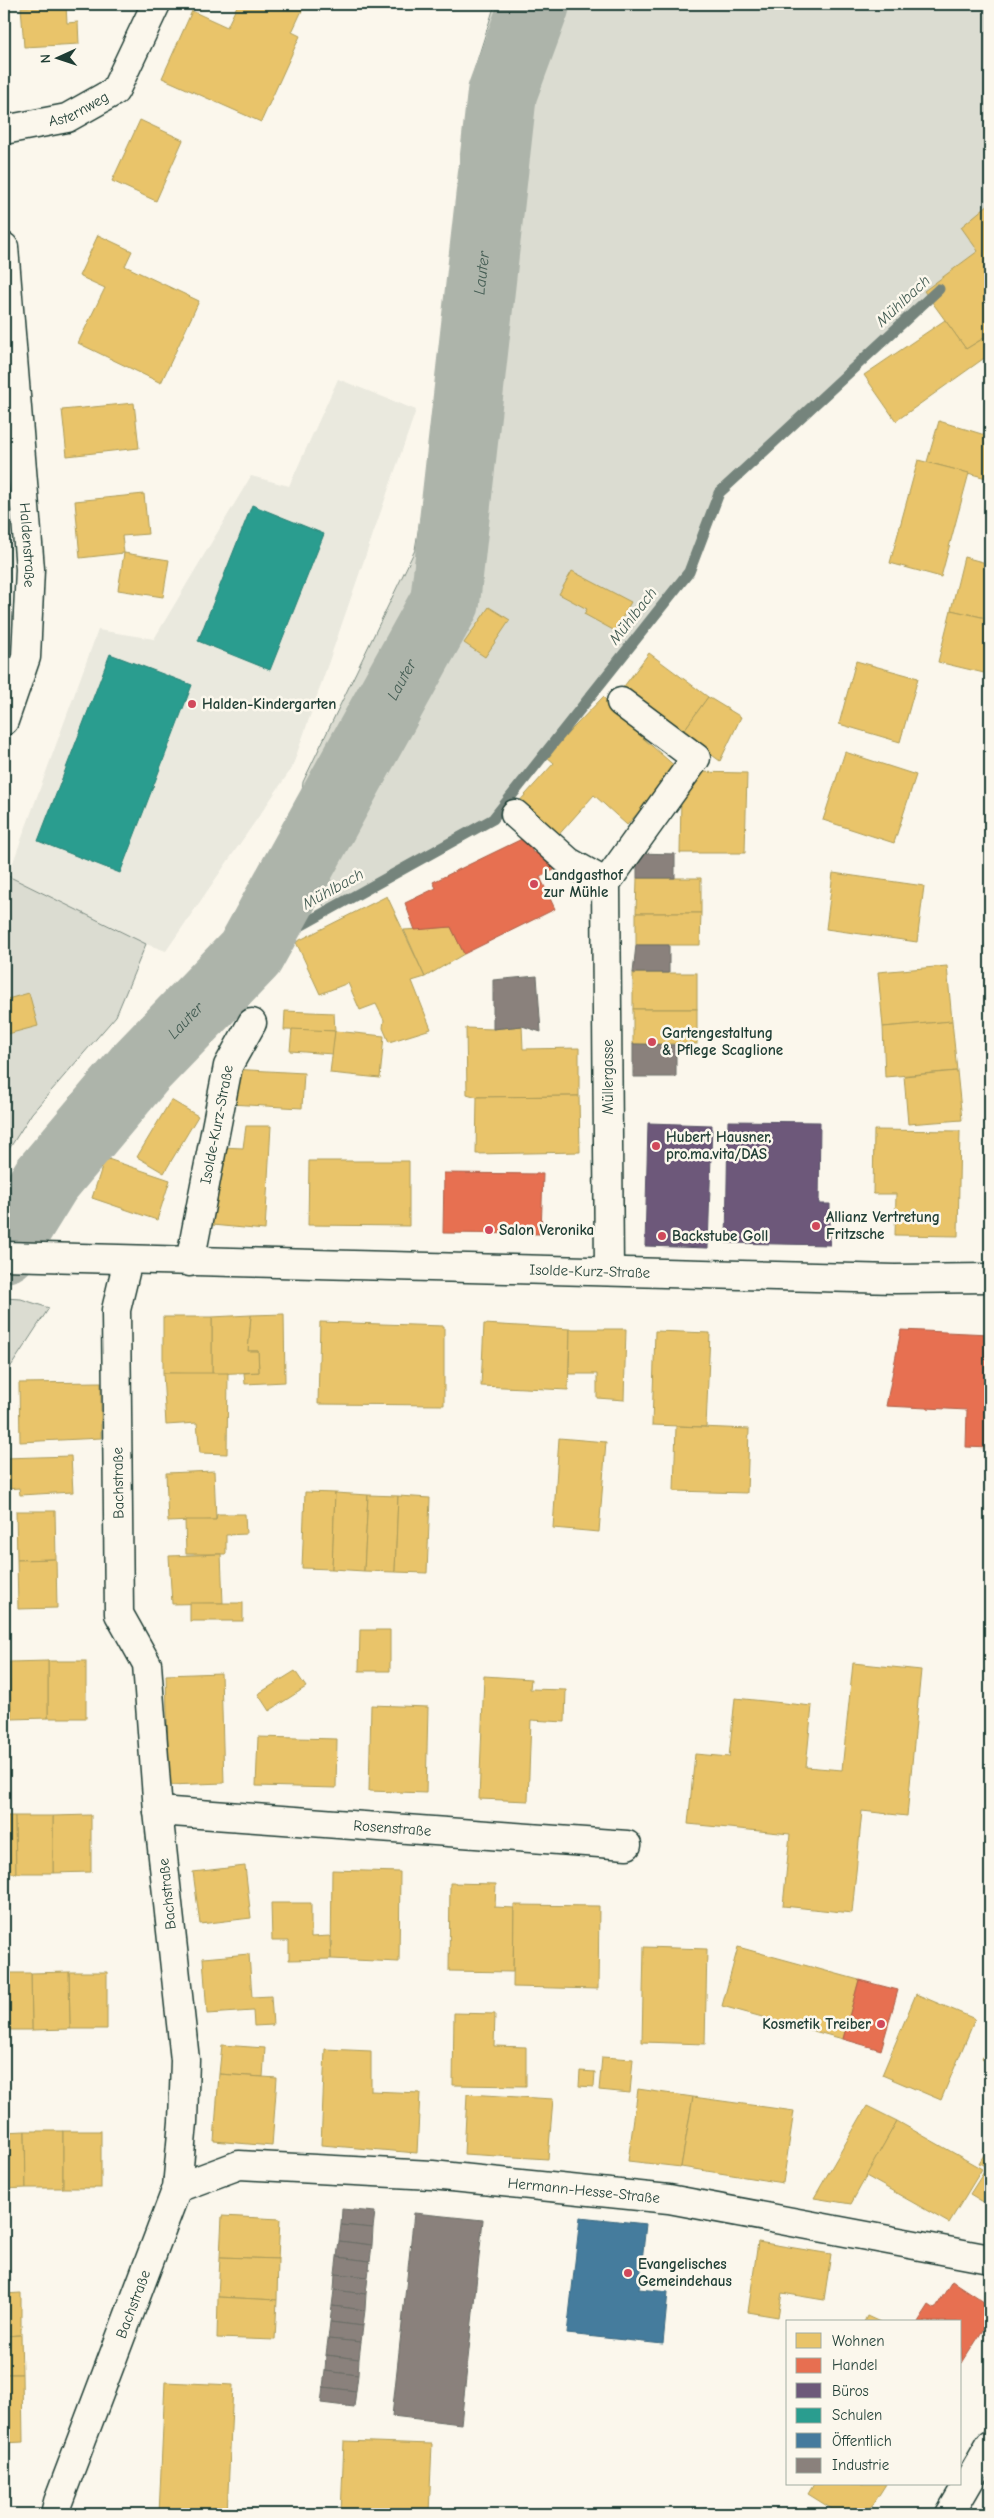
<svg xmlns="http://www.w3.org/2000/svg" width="994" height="2518" viewBox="0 0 994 2518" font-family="'Comic Neue',sans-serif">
<rect width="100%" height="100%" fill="#fbf7ec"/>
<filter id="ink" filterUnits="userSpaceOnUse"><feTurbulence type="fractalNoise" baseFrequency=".02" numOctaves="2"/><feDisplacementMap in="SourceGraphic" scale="10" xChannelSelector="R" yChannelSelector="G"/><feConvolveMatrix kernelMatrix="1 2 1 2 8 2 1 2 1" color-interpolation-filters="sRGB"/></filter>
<g filter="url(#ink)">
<path fill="#eae9de" d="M 338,379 L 416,410 L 292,768 L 166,951 L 146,944 L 8,876 L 98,630 L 154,639 L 251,476 L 289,486 Z"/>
<g fill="#dbdcd1" stroke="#7d8c82">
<path d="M 495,4 L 990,4 L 990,242 L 719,493 L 689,572 L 493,819 L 327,911 L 316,893 L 292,911 L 303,782 L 415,550 L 448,346 L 469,86 Z"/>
<path d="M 4,874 L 146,944 L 116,1016 L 32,1113 L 4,1157 Z"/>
<path d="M 4,1298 L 21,1299 L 49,1308 L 4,1377 Z"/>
</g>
<g fill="#e9c46a" stroke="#ac9c5a">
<path d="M 238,4 L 305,4 L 292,32 L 300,36 L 261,122 L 162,78 L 192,11 L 227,27 Z"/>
<path d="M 66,5 L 67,23 L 78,22 L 79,44 L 24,47 L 21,7 Z"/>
<path d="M 140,120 L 183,140 L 156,201 L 112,181 Z"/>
<path d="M 990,203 L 990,334 L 966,349 L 924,291 L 978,251 L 961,227 Z"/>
<path d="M 98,235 L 132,251 L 125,266 L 199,301 L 161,383 L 78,343 L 105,288 L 79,276 Z"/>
<path d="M 945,320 L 966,349 L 989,335 L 990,354 L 896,421 L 864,375 Z"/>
<path d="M 134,403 L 139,448 L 67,456 L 62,410 Z"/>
<path d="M 990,416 L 990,479 L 927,462 L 939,421 L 985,435 Z"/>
<path d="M 918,460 L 969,473 L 941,577 L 890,563 Z"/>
<path d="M 144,494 L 148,534 L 122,536 L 124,553 L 80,558 L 75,501 Z"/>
<path d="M 124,553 L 169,560 L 163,597 L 118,590 Z"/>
<path d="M 964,557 L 990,564 L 990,619 L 951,610 Z"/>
<path d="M 572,571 L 631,602 L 615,631 L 584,614 L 587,609 L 559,594 Z"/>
<path d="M 489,607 L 510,620 L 485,657 L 464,643 Z"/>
<path d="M 951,610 L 990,619 L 990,648 L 984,673 L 938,662 Z"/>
<path d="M 649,653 L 708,697 L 682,733 L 622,689 Z"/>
<path d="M 856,661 L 918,678 L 900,742 L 839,724 Z"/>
<path d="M 603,697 L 636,732 L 677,768 L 627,825 L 594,795 L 555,839 L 516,805 L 554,763 L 546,756 Z"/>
<path d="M 708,697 L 741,717 L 720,761 L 682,733 Z"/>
<path d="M 845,752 L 916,775 L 894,843 L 823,820 Z"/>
<path d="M 694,772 L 747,773 L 745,853 L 680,853 L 681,797 L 689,795 Z"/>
<path d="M 833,873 L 924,886 L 917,942 L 826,929 Z"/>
<path d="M 637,878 L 701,878 L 701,913 L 636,913 Z"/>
<path d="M 387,896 L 425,977 L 412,981 L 431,1029 L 389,1042 L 383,1028 L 384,1020 L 376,1004 L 360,1010 L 348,983 L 320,994 L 296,942 Z"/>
<path d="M 636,913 L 701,913 L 700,945 L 636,945 Z"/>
<path d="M 451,927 L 464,954 L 425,977 L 404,930 Z"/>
<path d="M 947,966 L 952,1021 L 883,1027 L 878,972 Z"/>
<rect x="633" y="973" width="64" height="36"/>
<path d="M 29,993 L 38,1026 L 4,1035 L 4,1000 Z"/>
<rect x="633" y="1009" width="64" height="35"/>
<path d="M 285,1011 L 334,1013 L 335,1031 L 284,1030 Z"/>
<path d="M 952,1021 L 957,1071 L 885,1077 L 883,1027 Z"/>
<path d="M 522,1026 L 523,1049 L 579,1048 L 579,1096 L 477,1097 L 467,1094 L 466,1028 L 493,1029 Z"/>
<path d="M 292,1029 L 335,1031 L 333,1054 L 290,1051 Z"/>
<path d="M 335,1031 L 384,1036 L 380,1078 L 330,1073 Z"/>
<path d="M 231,1069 L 304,1073 L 302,1108 L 229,1104 Z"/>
<path d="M 957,1071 L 962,1120 L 908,1124 L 904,1076 Z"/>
<path d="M 579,1096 L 580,1152 L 476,1154 L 477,1097 Z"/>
<path d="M 171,1100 L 198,1116 L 164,1173 L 137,1157 Z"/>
<path d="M 246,1126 L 271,1126 L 265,1230 L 212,1225 L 221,1147 L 243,1148 Z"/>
<path d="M 874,1130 L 960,1131 L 958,1236 L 895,1235 L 896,1194 L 873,1194 Z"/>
<path d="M 105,1158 L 170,1180 L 157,1220 L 92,1198 Z"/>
<path d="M 309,1161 L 409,1161 L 409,1226 L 308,1225 Z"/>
<path d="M 284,1314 L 285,1382 L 245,1384 L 244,1373 L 259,1372 L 258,1351 L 248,1351 L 251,1315 Z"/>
<path d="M 251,1315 L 248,1351 L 258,1351 L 259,1372 L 212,1374 L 212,1317 Z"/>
<path d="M 163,1317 L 212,1317 L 212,1374 L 163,1373 Z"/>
<path d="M 320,1322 L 444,1326 L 444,1405 L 318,1404 Z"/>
<path d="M 484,1324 L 570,1329 L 568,1390 L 481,1386 Z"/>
<path d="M 570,1329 L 626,1329 L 624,1400 L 597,1398 L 597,1374 L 569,1374 Z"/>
<path d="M 655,1331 L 710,1333 L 706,1427 L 652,1425 Z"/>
<path d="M 163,1373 L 228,1373 L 227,1454 L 200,1453 L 197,1423 L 166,1425 Z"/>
<path d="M 101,1382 L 101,1438 L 20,1442 L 19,1383 Z"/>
<path d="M 676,1426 L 749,1429 L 747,1493 L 674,1491 Z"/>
<path d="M 559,1438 L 606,1442 L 599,1532 L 553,1528 Z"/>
<path d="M 71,1456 L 73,1492 L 20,1495 L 19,1488 L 6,1489 L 4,1458 Z"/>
<path d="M 214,1471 L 216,1520 L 168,1522 L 166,1473 Z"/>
<path d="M 305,1492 L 335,1493 L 332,1569 L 302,1568 Z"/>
<path d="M 335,1493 L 368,1495 L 364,1571 L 332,1569 Z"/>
<path d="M 368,1495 L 398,1496 L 395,1572 L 364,1571 Z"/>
<path d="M 398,1496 L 430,1498 L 427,1573 L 395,1572 Z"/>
<path d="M 16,1511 L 55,1511 L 56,1559 L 17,1560 Z"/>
<path d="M 217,1514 L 245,1514 L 246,1534 L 226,1535 L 226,1554 L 186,1554 L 185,1520 L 216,1520 Z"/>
<path d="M 221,1554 L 223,1603 L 172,1604 L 169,1556 Z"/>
<path d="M 56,1559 L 57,1608 L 18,1609 L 17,1560 Z"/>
<rect x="190" y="1603" width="53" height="18"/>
<path d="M 360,1630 L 390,1630 L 390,1671 L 359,1671 Z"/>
<rect x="48" y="1661" width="38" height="57"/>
<path d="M 48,1661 L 48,1718 L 11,1719 L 10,1662 Z"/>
<path d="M 4,1662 L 10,1662 L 11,1719 L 4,1719 Z"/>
<path d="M 853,1663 L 921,1670 L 907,1816 L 862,1811 L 852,1913 L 783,1906 L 790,1834 L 688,1824 L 695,1754 L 729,1757 L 735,1698 L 812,1706 L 806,1767 L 842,1770 Z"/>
<path d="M 295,1671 L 306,1687 L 269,1711 L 258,1694 Z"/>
<path d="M 221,1673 L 224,1783 L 169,1785 L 166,1675 Z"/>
<path d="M 484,1676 L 531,1679 L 530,1689 L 566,1690 L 565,1722 L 531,1720 L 528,1801 L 479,1799 Z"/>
<path d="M 371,1705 L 428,1707 L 426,1793 L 369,1791 Z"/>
<path d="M 258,1737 L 337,1739 L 336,1788 L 256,1786 Z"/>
<path d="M 91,1815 L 91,1872 L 53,1873 L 53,1816 Z"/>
<path d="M 4,1816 L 15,1816 L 16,1873 L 4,1873 Z"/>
<path d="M 15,1816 L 53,1816 L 53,1873 L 16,1873 Z"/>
<path d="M 245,1866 L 251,1918 L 200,1924 L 193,1872 Z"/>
<path d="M 332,1870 L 400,1872 L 399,1962 L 331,1959 Z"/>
<path d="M 450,1883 L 496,1884 L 495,1907 L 514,1908 L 513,1972 L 449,1971 Z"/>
<path d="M 271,1903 L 311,1903 L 311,1937 L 330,1936 L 331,1959 L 289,1960 L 289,1941 L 272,1941 Z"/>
<path d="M 514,1905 L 599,1906 L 598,1989 L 513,1987 Z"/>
<path d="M 644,1947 L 707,1949 L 705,2044 L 642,2042 Z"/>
<path d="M 738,1947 L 859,1980 L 843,2039 L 722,2006 Z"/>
<path d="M 249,1954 L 252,1997 L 271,1996 L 273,2025 L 254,2026 L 253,2011 L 207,2014 L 203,1958 Z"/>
<path d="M 69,1972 L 107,1972 L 107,2029 L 70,2029 Z"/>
<path d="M 69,1972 L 70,2029 L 32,2030 L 31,1973 Z"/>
<path d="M 4,1973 L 31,1973 L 32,2030 L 4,2030 Z"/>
<path d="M 916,1994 L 975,2019 L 941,2100 L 882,2075 Z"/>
<path d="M 454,2013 L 495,2014 L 494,2046 L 526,2047 L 526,2086 L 453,2085 Z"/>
<path d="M 990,2044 L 990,2064 L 982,2059 Z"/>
<path d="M 222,2045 L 265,2048 L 263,2077 L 219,2074 Z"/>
<path d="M 325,2049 L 371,2051 L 371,2091 L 420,2093 L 417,2153 L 321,2145 Z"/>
<path d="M 602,2057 L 633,2059 L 630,2093 L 599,2090 Z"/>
<path d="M 580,2071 L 595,2072 L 594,2087 L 579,2086 Z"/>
<path d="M 219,2074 L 277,2078 L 272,2146 L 214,2141 Z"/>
<path d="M 638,2089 L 693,2097 L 681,2167 L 628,2161 Z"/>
<path d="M 467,2094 L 553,2099 L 548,2159 L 464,2154 Z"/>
<path d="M 693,2097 L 794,2111 L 783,2183 L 681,2167 Z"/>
<path d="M 867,2106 L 897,2121 L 851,2204 L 814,2198 Z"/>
<path d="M 897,2121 L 982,2169 L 949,2223 L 866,2176 Z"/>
<path d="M 25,2131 L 26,2188 L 4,2189 L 4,2132 Z"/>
<path d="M 25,2131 L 63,2131 L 63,2188 L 26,2188 Z"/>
<rect x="63" y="2131" width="38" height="57"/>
<path d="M 990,2145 L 990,2206 L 970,2194 L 987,2167 L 979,2163 Z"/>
<path d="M 222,2216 L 280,2219 L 278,2259 L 220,2257 Z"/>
<path d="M 758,2242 L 831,2254 L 824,2300 L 782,2293 L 778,2317 L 748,2312 Z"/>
<path d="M 220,2257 L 278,2259 L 277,2300 L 218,2297 Z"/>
<path d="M 21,2293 L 21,2335 L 4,2336 L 4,2294 Z"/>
<path d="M 218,2297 L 277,2300 L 275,2340 L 217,2338 Z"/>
<path d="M 867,2316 L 880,2322 L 864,2322 Z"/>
<path d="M 21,2335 L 22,2374 L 4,2374 L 4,2336 Z"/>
<path d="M 4,2374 L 22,2374 L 23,2442 L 4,2443 Z"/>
<path d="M 165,2382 L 233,2385 L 227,2514 L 159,2514 Z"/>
<path d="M 344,2441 L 432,2444 L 429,2514 L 341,2514 Z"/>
<path d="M 814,2484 L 886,2484 L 867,2514 L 840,2514 L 808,2494 Z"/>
</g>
<g fill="#e76f51" stroke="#ab6048">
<path d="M 526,837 L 533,853 L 547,847 L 558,868 L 540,877 L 555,909 L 464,954 L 451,927 L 415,930 L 405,903 L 436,888 L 433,882 Z"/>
<path d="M 444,1173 L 543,1174 L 541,1234 L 443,1233 Z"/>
<path d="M 901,1330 L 990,1334 L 990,1448 L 966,1447 L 967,1410 L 886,1406 Z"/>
<path d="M 859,1980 L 898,1990 L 881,2050 L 843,2039 Z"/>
<path d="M 952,2281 L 990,2306 L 990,2319 L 962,2363 L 960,2322 L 918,2322 L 929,2305 L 935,2309 Z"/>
</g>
<g fill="#6d597a" stroke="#565165">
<path d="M 728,1121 L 820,1122 L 819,1204 L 830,1204 L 830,1245 L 726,1243 Z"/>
<path d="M 648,1123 L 712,1125 L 708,1248 L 645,1246 Z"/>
</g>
<g fill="#2a9d8f" stroke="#278074">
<path d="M 252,505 L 324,534 L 270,670 L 198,641 Z"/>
<path d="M 110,654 L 192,685 L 120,873 L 38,841 Z"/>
</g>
<path fill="#457b9d" stroke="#3a687e" d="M 580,2217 L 646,2224 L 639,2289 L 668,2292 L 663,2344 L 567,2334 Z"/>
<g fill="#8a817c" stroke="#6a6d66">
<path d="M 637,853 L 675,854 L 675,878 L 637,878 Z"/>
<path d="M 636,945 L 669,945 L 669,973 L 633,973 Z"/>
<path d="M 537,976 L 541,1032 L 522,1026 L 493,1029 L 493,980 Z"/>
<path d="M 633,1044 L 676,1045 L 676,1077 L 633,1077 Z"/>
<path d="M 342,2209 L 375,2212 L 373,2228 L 341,2225 Z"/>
<path d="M 414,2213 L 483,2220 L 461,2424 L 392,2416 Z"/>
<path d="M 341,2225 L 373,2228 L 372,2245 L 339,2241 Z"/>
<path d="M 339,2241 L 372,2245 L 370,2261 L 337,2257 Z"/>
<path d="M 337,2257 L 370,2261 L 368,2277 L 335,2274 Z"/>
<path d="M 335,2274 L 368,2277 L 366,2294 L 334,2290 Z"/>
<path d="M 334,2290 L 366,2294 L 365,2310 L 332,2306 Z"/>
<path d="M 332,2306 L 365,2310 L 363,2326 L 330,2322 Z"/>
<path d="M 330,2322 L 363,2326 L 361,2342 L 328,2339 Z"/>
<path d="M 328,2339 L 361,2342 L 359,2359 L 326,2355 Z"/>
<path d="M 326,2355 L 359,2359 L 358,2375 L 325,2371 Z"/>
<path d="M 325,2371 L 358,2375 L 356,2391 L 323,2387 Z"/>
<path d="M 323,2387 L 356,2391 L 354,2407 L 321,2403 Z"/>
</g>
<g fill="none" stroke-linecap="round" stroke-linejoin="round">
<path stroke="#74847b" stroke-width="11" d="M 250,954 L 493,819 L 689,572 L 719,493 L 939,289"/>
<path stroke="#adb4aa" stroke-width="70" id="s1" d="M 4,1248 L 46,1180 L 141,1067 L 250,954 L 445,602 L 502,93 L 535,4"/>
<g stroke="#1f3d34" stroke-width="31">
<g id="street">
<path id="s2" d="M 4,130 L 67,118 L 115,91 L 156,4"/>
<path id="s3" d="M 4,247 L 30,569 L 26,657 L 4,721"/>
<path d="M 515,814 L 569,862 L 606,883"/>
<path id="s4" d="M 190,1262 L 228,1066 L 252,1023"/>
<path d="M 609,1270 L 606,883 L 696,758 L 621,702"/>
<path id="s5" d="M 158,1811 L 627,1845"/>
<path id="s6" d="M 177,2188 L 239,2165 L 432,2175 L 669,2199 L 990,2259"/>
<path id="s7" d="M 55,2514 L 58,2502 L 177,2188 L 183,2122 L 185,2060 L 158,1811 L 147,1664 L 119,1614 L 116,1310 L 128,1260"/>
</g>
</g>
<g stroke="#1f3d34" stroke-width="31">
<g id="secondary">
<path id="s8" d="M 4,1256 L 895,1279 L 990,1278"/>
<path d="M 950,2514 L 990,2445"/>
</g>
</g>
<use href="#street" stroke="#fbf7ec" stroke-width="28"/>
<use href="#secondary" stroke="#fbf7ec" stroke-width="28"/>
</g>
</g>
<g fill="#d1495b" stroke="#fbf7ec" stroke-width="2">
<circle cx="192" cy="704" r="5"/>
<circle cx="534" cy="884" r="5"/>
<circle cx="652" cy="1042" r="5"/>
<circle cx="656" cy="1146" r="5"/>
<circle cx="816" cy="1226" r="5"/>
<circle cx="489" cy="1230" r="5"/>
<circle cx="662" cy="1236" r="5"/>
<circle cx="881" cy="2024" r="5"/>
<circle cx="628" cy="2273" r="5"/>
</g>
<g text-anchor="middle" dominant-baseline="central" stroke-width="5" stroke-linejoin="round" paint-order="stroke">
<g font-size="15" fill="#1f3d34" stroke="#fbf7ec">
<text stroke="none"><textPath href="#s2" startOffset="78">Asternweg</textPath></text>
<text stroke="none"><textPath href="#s3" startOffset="299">Haldenstraße</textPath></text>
<text transform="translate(608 1077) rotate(-90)">Müllergasse</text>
<text stroke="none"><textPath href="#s4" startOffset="140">Isolde-Kurz-Straße</textPath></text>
<text stroke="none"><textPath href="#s8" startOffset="586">Isolde-Kurz-Straße</textPath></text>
<text transform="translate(118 1483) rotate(-91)">Bachstraße</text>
<text stroke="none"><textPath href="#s5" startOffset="235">Rosenstraße</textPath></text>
<text transform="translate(167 1894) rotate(-96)">Bachstraße</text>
<text stroke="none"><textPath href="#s6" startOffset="412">Hermann-Hesse-Straße</textPath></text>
<text stroke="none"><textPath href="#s7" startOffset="224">Bachstraße</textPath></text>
</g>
<g font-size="15" font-weight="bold" fill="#1f3d34" stroke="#fbf7ec" text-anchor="start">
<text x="202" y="704">Halden-Kindergarten</text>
<text x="544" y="875">Landgasthof<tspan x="544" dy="17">zur Mühle</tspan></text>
<text x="662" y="1033">Gartengestaltung<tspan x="662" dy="17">&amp; Pflege Scaglione</tspan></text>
<text x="666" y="1137">Hubert Hausner,<tspan x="666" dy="17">pro.ma.vita/DAS</tspan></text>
<text x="826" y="1217">Allianz Vertretung<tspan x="826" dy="17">Fritzsche</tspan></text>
<text x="499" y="1230">Salon Veronika</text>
<text x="672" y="1236">Backstube Goll</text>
<text x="871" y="2024" text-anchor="end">Kosmetik Treiber</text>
<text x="638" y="2264">Evangelisches<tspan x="638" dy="17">Gemeindehaus</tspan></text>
</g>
<g font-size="16" font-style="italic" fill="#425b52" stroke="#fbf7ec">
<text stroke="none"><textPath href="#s1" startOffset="1118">Lauter</textPath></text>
<text transform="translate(903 301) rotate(-43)">Mühlbach</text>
<text transform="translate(633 616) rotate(-52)">Mühlbach</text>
<text stroke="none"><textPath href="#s1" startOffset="698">Lauter</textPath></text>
<text transform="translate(333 889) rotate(-29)">Mühlbach</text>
<text stroke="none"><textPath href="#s1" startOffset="292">Lauter</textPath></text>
</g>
</g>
<rect width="994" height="2518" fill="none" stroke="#fbf7ec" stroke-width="20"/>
<rect x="10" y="10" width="974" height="2498" fill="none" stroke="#1f3d34" stroke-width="2" filter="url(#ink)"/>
<rect x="786" y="2320" width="175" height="165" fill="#fbf7ec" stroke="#a3ada2"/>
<rect x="796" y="2333" width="25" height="15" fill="#e9c46a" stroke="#a3ada2"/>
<text x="832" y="2346" font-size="15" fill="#1f3d34">Wohnen</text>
<rect x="796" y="2358" width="25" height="15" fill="#e76f51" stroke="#a3ada2"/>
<text x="832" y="2370" font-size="15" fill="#1f3d34">Handel</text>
<rect x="796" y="2383" width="25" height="15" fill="#6d597a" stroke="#a3ada2"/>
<text x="832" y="2396" font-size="15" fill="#1f3d34">Büros</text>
<rect x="796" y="2408" width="25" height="15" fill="#2a9d8f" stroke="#a3ada2"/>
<text x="832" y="2420" font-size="15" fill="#1f3d34">Schulen</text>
<rect x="796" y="2433" width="25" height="15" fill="#457b9d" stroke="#a3ada2"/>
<text x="832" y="2446" font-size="15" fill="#1f3d34">Öffentlich</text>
<rect x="796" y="2458" width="25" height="15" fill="#8a817c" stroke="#a3ada2"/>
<text x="832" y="2470" font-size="15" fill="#1f3d34">Industrie</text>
<g transform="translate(58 58) rotate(267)" stroke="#fbf7ec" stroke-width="4" paint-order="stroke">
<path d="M0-4L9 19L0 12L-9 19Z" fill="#1f3d34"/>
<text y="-8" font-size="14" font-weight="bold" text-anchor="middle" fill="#1f3d34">N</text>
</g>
</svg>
